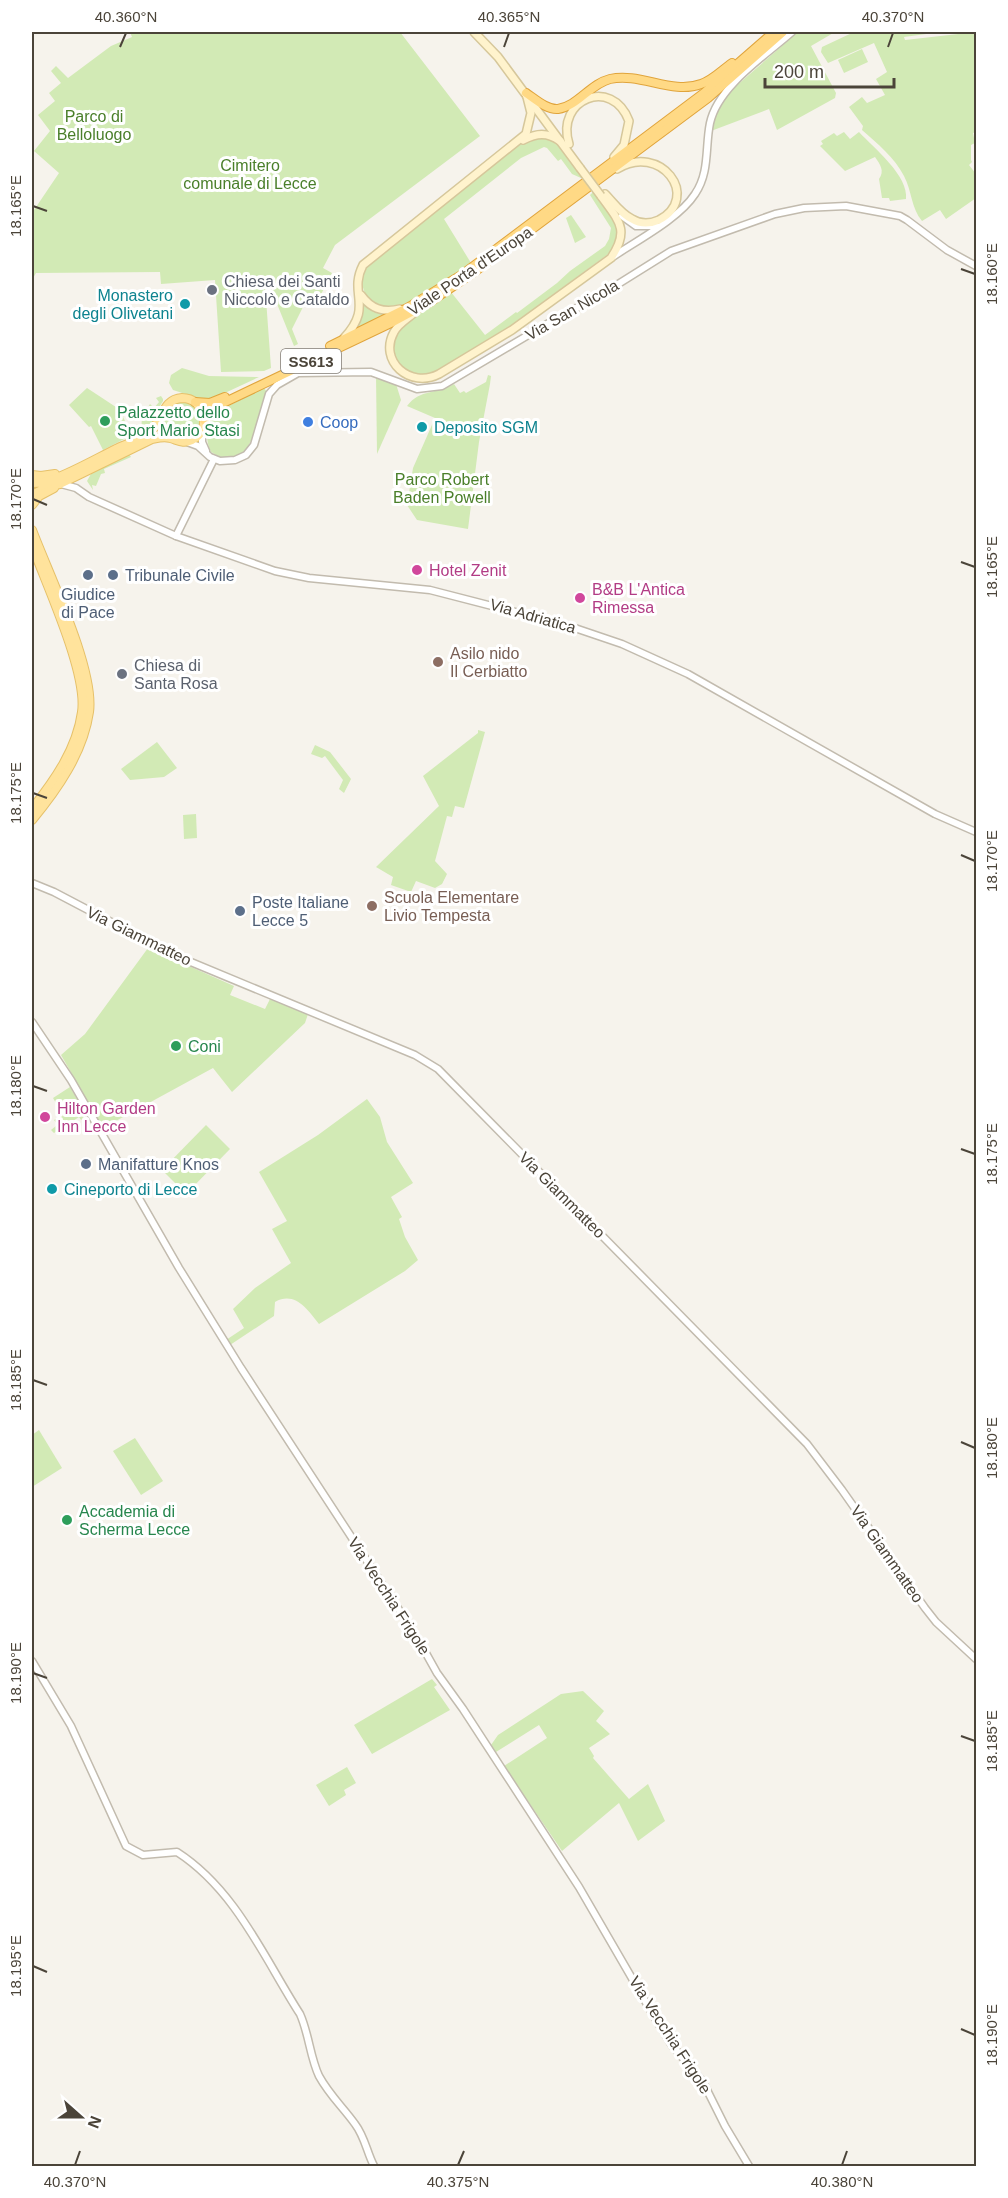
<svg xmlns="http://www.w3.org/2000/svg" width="1008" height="2198" viewBox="0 0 1008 2198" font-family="Arial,sans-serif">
<rect width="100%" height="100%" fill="#f6f3ec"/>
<g fill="#d2eab5">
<path d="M 130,32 L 400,32 L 480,136 L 335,245 L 323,268 L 332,273 L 315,306 L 306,301 L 292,329 L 298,344 L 294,346 L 269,284 L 265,285 L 271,368 L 264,371 L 221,372 L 215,280 L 161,284 L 160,272 L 36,273 L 32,280 L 32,213 L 59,173 L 34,151 L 50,131 L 38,115 L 55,101 L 49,93 L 61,83 L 51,71 L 56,66 L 68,78 L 111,46 L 132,37 Z"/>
<path d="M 798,32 L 835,32 L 811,46 L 836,93 L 835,98 L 777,130 L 769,109 L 711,131 L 717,110 L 728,93 Z"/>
<path d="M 854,32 L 941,32 L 904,37 L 905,40 L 976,32 L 976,132 L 973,133 L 975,143 L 971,145 L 971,160 L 972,162 L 969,165 L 976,174 L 976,198 L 946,219 L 940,210 L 922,221 C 911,208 912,191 904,176 C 895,158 877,143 862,130 L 863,126 L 849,107 L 862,97 L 867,103 L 885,95 L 876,79 L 887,72 L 874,43 L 828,63 L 821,52 L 822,47 Z"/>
<path d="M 862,49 L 868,62 L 844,73 L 838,60 Z"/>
<path d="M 844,132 L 850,139 L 859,132 C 874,148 909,176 906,199 L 890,201 L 889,198 L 882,198 L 879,179 C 885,171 880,164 875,157 L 845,171 L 820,146 L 823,144 L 821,141 L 834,133 L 837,136 Z"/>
<path d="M 537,136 L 555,140 L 585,177 L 581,178 L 572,174 L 561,159 L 558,161 L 547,148 L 544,147 L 521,158 L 444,219 L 471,263 L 434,289 L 396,308 L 378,307 L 366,297 L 361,281 L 365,268 L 369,262 L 516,147 Z"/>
<path d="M 595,190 C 614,215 626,221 611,252 L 512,325 L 440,370 C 433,374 425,376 417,375 C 400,374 387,351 395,335 C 402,323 438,301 451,292 L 485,335 L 516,312 L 517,313 L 557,283 L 570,271 L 605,246 L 609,239 L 611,228 L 590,195 Z"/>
<path d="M 571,215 L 586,237 L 575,243 L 566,218 Z"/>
<path d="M 362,300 L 373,310 L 388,314 L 355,330 L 361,318 Z"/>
<path d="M 182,368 L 209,376 L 259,377 L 212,399 L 201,399 L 173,390 L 169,383 L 171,375 Z"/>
<path d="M 376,375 L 396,384 L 401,400 L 377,454 Z"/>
<path d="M 488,375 L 491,376 L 490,384 L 479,442 L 468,529 L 417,520 L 407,505 L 413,468 L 435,418 L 407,406 C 421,388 436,395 454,384 L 460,393 L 464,391 L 466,393 L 486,382 Z"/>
<path d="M 87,388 L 125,413 L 123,417 L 132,435 L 103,450 L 91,426 L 89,427 L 69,405 Z"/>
<path d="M 264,388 L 267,392 C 254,415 256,479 211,452 C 204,439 207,422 216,412 Z"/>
<path d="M 161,396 L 163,399 L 163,401 C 156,411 155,423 144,430 C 138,422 145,412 150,404 L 154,408 L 159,402 L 156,398 Z"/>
<circle cx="182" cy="420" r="19"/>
<path d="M 129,454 L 131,457 L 104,469 L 105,473 L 101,474 L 96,486 L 92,485 L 93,490 L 87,481 L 92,472 Z"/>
<path d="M 478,730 L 485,732 L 464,808 L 455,806 L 452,817 L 447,816 L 435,861 L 447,874 L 442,884 L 435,888 L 416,881 L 411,892 L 391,885 L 393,877 L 376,867 L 439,806 L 423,776 L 478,733 Z"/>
<path d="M 157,742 L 177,768 L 164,777 L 130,780 L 121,769 Z"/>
<path d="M 315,745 L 330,752 L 351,779 L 344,793 L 339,789 L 343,780 L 325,756 L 322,758 L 311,754 Z"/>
<path d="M 196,814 L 197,838 L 184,839 L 183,815 Z"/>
<path d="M 148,948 L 234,986 L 230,995 L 265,1009 L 270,999 L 308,1014 L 305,1023 L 232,1092 L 213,1068 L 103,1128 L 61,1055 L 85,1034 Z"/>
<path d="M 70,1087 L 87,1116 L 81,1120 L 79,1117 L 67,1125 L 66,1120 L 66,1125 L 54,1133 L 51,1130 L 61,1122 L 57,1124 L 54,1120 L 63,1115 L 53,1098 Z"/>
<path d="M 367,1099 L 380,1117 L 387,1142 L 413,1183 L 391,1197 L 402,1217 L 399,1219 L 405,1237 L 418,1260 L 405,1271 L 319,1324 C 307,1309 295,1291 275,1302 L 274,1316 L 230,1345 L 226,1340 L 244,1328 L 233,1309 L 255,1288 L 291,1263 L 272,1229 L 287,1221 L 259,1172 L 318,1135 Z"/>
<path d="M 206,1125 L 230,1149 L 186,1194 L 162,1170 Z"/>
<path d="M 39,1430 L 62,1468 L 32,1487 L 32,1435 Z"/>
<path d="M 135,1438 L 163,1481 L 141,1495 L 113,1451 Z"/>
<path d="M 432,1679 L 437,1685 L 434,1687 L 450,1710 L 372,1754 L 354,1725 Z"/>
<path d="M 583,1691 L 604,1711 L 596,1721 L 610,1734 L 589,1748 L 594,1756 L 593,1758 L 629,1799 L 648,1784 L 665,1821 L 638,1841 L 619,1803 L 562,1851 L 504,1766 L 547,1738 L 539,1725 L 496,1752 L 491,1745 L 498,1735 L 561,1694 Z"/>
<path d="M 347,1767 L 356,1783 L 344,1790 L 346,1795 L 329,1806 L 316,1785 Z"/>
</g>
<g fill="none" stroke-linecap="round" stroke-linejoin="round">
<g stroke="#c2bbae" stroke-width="9">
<g id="tertiary">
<path d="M 622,216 L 636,226 L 656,226"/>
<path d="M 611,258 C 636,241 679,219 695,194 C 710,172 705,147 710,123 C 718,86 765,56 792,32"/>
<path d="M 202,431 L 202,442 L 206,451"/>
<path d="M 187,442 L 198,446 L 210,457 L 220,461 L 235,460 L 246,455 L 254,445 L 269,394 L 277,385 L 298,373 L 371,372 L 417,389 L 442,386 L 552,321 L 599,296 L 671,251 L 775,214 L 804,208 L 846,206 L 900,216 L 907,220 L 947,250 L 976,266"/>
<path d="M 61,484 L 76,488 L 89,497 L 176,536 L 275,571 L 309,578 L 430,590 L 566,625 L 622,644 L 688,674 L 935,814 L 976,832"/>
<path d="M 176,536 L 214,459"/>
<path d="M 32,883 L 54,892 L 174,955 L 415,1055 L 438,1069 L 807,1444 L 842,1490 L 925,1608 L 936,1622 L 976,1659"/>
<path d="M 32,1022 L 71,1080 L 179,1268 L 241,1368 L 418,1639 L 437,1673 L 463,1709 L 579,1887 L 655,2018 L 671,2044 L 703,2082 L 725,2126 L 749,2166"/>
<path d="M 32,1661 L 71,1726 L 126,1846 L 143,1855 L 177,1852 C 236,1890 264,1958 300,2014 C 309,2034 310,2057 319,2076 C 330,2096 343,2107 355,2124 C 365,2137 367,2153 374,2166"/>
</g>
</g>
<g stroke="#d6c79b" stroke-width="10">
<g id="secondary">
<path d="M 474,32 L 498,57 L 580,168"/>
<path d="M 523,140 C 537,133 547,132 560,141"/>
<path d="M 569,144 C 555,99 612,76 629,121 L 624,145 L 614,157"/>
<path d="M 605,194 C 613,202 621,214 632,219 C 640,224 650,224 659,220 C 702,197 660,142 617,169"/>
<path d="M 361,295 C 371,309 383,313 400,309"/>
<path d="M 414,313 C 407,319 398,324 394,332 C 378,361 410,389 439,374 L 512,330 L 611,258 C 630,230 619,221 601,196"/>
<path d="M 344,338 C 374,306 348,294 363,265 L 526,134 L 531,113 L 526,93"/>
</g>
</g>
<g stroke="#e6c16a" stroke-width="10">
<g id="primary">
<path d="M 32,475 L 41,476 L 55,474"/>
<path d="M 32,483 C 39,483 47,482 54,479 C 75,471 96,459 116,449 C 127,444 143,439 152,430 C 163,419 163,399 182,398 C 205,398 213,430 192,440 C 183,444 178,440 170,438 C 164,436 157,438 152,439 L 60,484 L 49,486 L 32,495"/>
<path d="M 32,505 L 39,496 L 54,488"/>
<path d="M 32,530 C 48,573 95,669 89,712 C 83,753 57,790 32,820"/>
<path d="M 32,545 C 46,584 88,673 82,712 C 77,749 54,781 32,809"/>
</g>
</g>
<g stroke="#e0a43c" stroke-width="10">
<g id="trunk">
<path d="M 526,93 C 535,99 547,110 558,109 C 578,106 590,84 610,79 C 640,72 672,95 701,84 C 713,80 722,70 732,63"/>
<path d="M 330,346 L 409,307 L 463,274 L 704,93 L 774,32"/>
<path d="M 195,402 L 210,403 L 225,397"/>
<path d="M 205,421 L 213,409 L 219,405 L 391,323 L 430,302 L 477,270 L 708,98 L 783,32"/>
</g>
</g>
<use href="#tertiary" stroke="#fff" stroke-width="6"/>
<use href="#secondary" stroke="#fff3cd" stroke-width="7"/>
<use href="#primary" stroke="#ffe39c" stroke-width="8"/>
<use href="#trunk" stroke="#ffd985" stroke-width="8"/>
<g stroke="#d6c79b" stroke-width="10" stroke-linecap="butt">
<path id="secondary-bridge" d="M 580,168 L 601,196"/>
</g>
<use href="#secondary-bridge" stroke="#fff3cd" stroke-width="7"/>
</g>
<path fill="none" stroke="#4b4439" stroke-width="2" d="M 120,47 L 126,33M 504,47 L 509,33M 888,47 L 893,33M 33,206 L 47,211M 961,269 L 975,274M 33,499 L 47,505M 961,562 L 975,567M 33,793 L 47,798M 961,855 L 975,861M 33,1086 L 47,1091M 961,1149 L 975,1154M 33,1380 L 47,1385M 961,1442 L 975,1448M 33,1673 L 47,1678M 961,1736 L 975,1741M 33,1966 L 47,1972M 961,2029 L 975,2035M 75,2165 L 80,2151M 458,2165 L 464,2151M 842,2165 L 847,2151"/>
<g fill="#6b7280" stroke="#fff" stroke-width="2">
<circle cx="212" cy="290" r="6"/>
<circle cx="122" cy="674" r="6"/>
</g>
<g fill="#0f9aa8" stroke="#fff" stroke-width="2">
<circle cx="185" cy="304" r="6"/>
<circle cx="422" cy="427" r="6"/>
<circle cx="52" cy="1189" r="6"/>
</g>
<g fill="#2e9e5b" stroke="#fff" stroke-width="2">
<circle cx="105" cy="421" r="6"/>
<circle cx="176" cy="1046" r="6"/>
<circle cx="67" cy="1520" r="6"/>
</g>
<circle fill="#3f7fe0" stroke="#fff" stroke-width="2" cx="308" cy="422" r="6"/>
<g fill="#d1479c" stroke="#fff" stroke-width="2">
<circle cx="417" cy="570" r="6"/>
<circle cx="580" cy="598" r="6"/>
<circle cx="45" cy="1117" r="6"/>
</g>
<g fill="#5c6f8a" stroke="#fff" stroke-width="2">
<circle cx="88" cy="575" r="6"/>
<circle cx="113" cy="575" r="6"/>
<circle cx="240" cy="911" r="6"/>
<circle cx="86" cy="1164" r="6"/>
</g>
<g fill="#8d6e63" stroke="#fff" stroke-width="2">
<circle cx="438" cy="662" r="6"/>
<circle cx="372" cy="906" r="6"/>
</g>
<g text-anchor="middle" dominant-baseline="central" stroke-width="6" stroke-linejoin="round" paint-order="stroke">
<rect fill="#fff" stroke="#817c74" stroke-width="1.5" x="281" y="349" width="60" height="24" rx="4.5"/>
<g font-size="15" font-weight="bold" fill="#4b4439">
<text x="311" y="361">SS613</text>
</g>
<g font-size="16" fill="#4a7f2a" stroke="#fff">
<text x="94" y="116">Parco di<tspan x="94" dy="18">Belloluogo</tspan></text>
<text x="250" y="165">Cimitero<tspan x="250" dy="18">comunale di Lecce</tspan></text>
<text x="442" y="479">Parco Robert<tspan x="442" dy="18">Baden Powell</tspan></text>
</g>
<g font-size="16" fill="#4b4439" stroke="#fff">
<text transform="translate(470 271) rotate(-34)">Viale Porta d'Europa</text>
<text transform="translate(572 310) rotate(-30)">Via San Nicola</text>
<text transform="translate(533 616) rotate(16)">Via Adriatica</text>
<text transform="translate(139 936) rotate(26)">Via Giammatteo</text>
<text transform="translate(562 1195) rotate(45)">Via Giammatteo</text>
<text transform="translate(887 1554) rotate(55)">Via Giammatteo</text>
<text transform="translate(389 1596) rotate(57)">Via Vecchia Frigole</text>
<text transform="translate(670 2035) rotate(57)">Via Vecchia Frigole</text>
</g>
<g font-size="16" fill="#5b616d" stroke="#fff" text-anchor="start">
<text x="224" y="281">Chiesa dei Santi<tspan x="224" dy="18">Niccolò e Cataldo</tspan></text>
<text x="134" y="665">Chiesa di<tspan x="134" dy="18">Santa Rosa</tspan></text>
</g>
<g font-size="16" fill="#0d838f" stroke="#fff" text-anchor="start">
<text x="173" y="295" text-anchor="end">Monastero<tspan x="173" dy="18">degli Olivetani</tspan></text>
<text x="434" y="427">Deposito SGM</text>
<text x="64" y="1189">Cineporto di Lecce</text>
</g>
<g font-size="16" fill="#27864d" stroke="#fff" text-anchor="start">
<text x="117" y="412">Palazzetto dello<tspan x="117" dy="18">Sport Mario Stasi</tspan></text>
<text x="188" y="1046">Coni</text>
<text x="79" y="1511">Accademia di<tspan x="79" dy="18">Scherma Lecce</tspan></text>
</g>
<g font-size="16" fill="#366cbe" stroke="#fff" text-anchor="start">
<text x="320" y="422">Coop</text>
</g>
<g font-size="16" fill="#b23c85" stroke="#fff" text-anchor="start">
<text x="429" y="570">Hotel Zenit</text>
<text x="592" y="589">B&amp;B L'Antica<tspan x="592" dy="18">Rimessa</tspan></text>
<text x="57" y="1108">Hilton Garden<tspan x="57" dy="18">Inn Lecce</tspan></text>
</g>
<g font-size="16" fill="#4e5e75" stroke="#fff" text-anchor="start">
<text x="125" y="575">Tribunale Civile</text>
<text x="88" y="594" text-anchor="middle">Giudice<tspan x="88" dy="18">di Pace</tspan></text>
<text x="252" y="902">Poste Italiane<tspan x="252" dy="18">Lecce 5</tspan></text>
<text x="98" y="1164">Manifatture Knos</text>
</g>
<g font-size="16" fill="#785e54" stroke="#fff" text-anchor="start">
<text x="450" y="653">Asilo nido<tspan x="450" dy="18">Il Cerbiatto</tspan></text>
<text x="384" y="897">Scuola Elementare<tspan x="384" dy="18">Livio Tempesta</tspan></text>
</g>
</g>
<rect width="1008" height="2198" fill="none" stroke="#ffffff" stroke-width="66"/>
<g transform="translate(81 2117) rotate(111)" stroke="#ffffff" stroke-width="4.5" paint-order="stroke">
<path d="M0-4.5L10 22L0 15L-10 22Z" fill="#4b4439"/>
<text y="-9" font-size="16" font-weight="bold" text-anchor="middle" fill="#4b4439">N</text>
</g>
<path d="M765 78v9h129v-9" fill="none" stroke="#4b4439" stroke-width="3"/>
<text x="774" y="78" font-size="18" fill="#4b4439" stroke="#ffffff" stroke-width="4.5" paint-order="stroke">200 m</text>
<rect x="33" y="33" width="942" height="2132" fill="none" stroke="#4b4439" stroke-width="2"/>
<g font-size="15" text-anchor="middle" fill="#4b4439">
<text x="126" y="22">40.360°N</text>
<text x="509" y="22">40.365°N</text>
<text x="893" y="22">40.370°N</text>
<text transform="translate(16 206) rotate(-90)" y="5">18.165°E</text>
<text transform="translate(992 274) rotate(-90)" y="5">18.160°E</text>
<text transform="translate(16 499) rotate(-90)" y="5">18.170°E</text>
<text transform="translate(992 567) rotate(-90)" y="5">18.165°E</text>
<text transform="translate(16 793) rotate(-90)" y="5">18.175°E</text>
<text transform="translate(992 861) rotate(-90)" y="5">18.170°E</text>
<text transform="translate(16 1086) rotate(-90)" y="5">18.180°E</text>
<text transform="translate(992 1154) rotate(-90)" y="5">18.175°E</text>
<text transform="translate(16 1380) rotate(-90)" y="5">18.185°E</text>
<text transform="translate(992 1448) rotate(-90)" y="5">18.180°E</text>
<text transform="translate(16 1673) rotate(-90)" y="5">18.190°E</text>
<text transform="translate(992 1741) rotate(-90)" y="5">18.185°E</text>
<text transform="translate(16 1966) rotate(-90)" y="5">18.195°E</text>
<text transform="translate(992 2035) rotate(-90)" y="5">18.190°E</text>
<text x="75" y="2187">40.370°N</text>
<text x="458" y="2187">40.375°N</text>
<text x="842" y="2187">40.380°N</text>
</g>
</svg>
